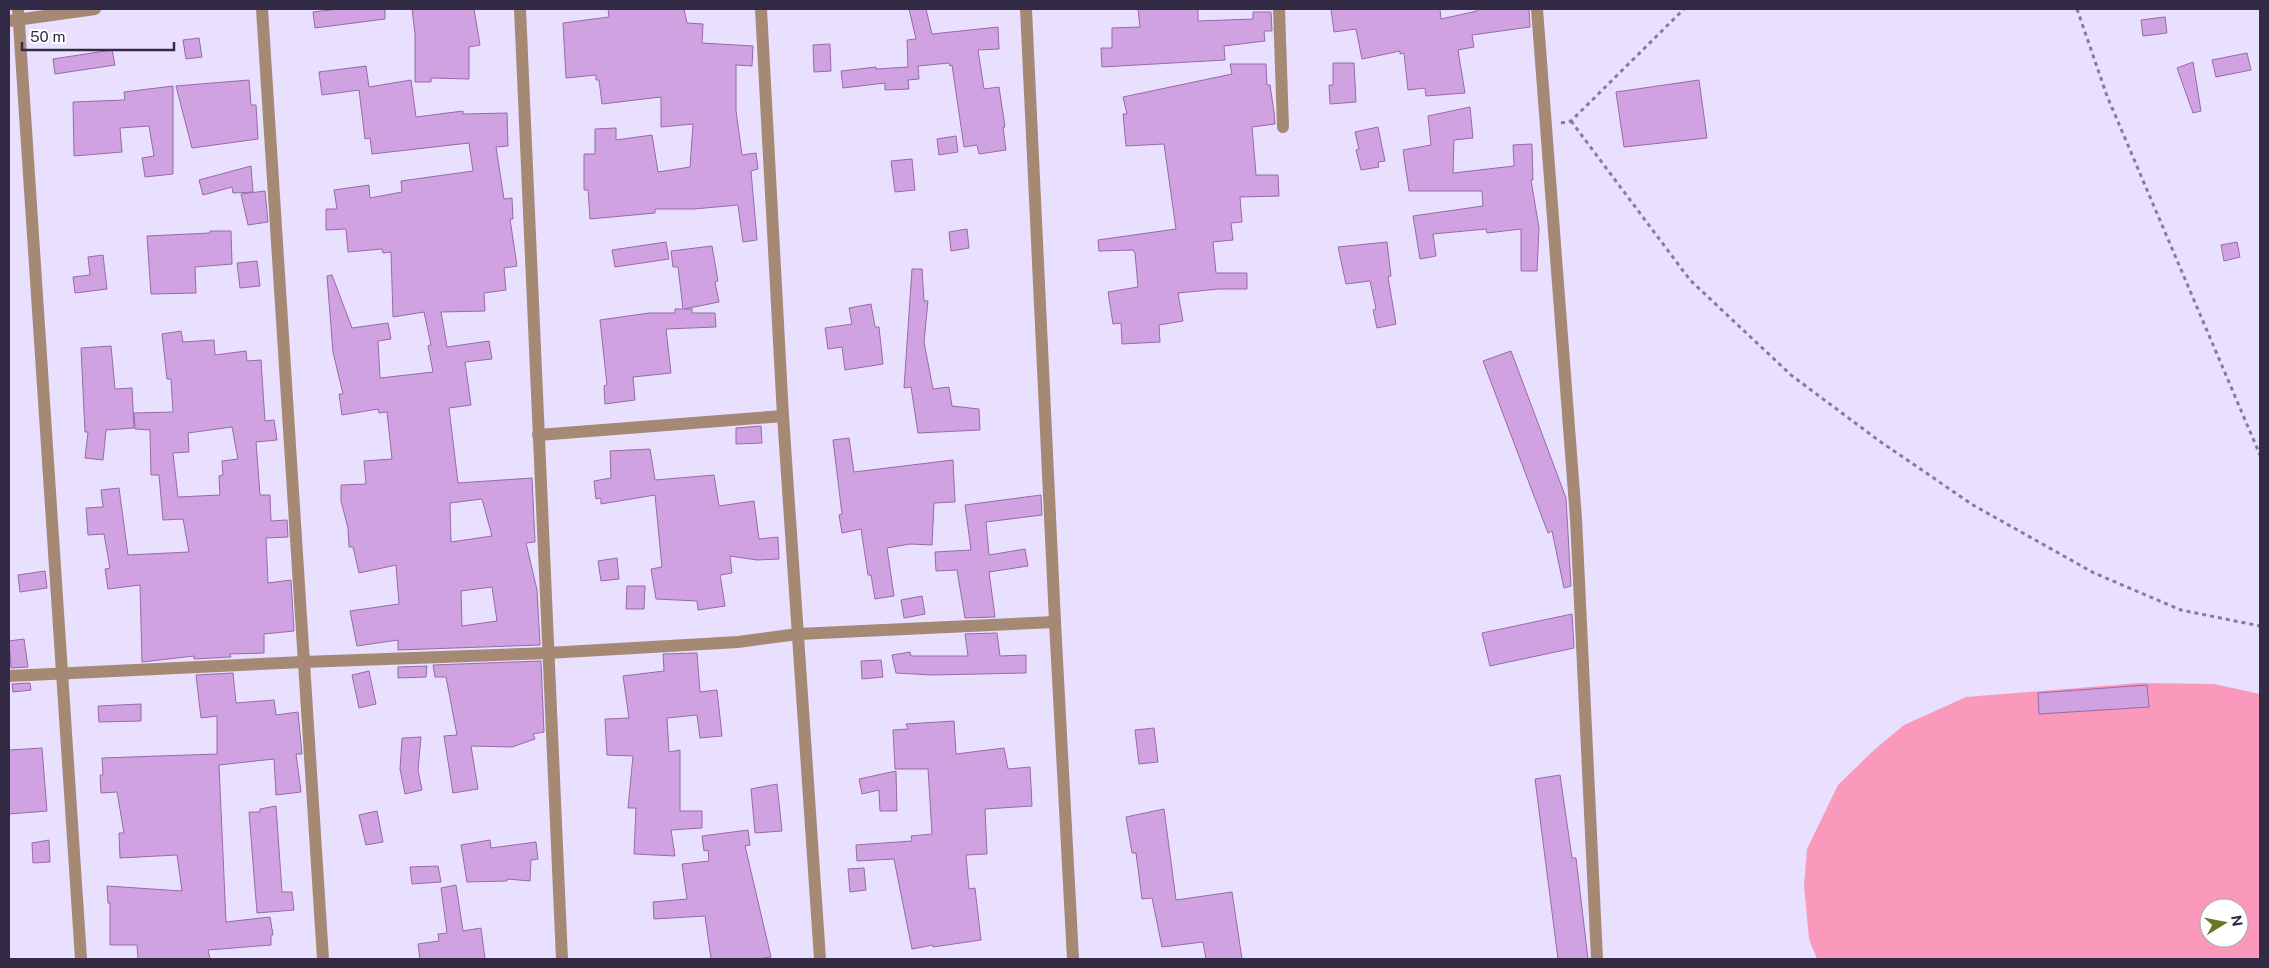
<svg xmlns="http://www.w3.org/2000/svg" width="2269" height="968" viewBox="0 0 2269 968" font-family="'Public Sans',sans-serif">
<rect width="100%" height="100%" fill="#e8e0fe"/>
<path fill="#fa99bb" fill-rule="evenodd" d="M 2139,683 L 2214,684 L 2260,694 L 2260,959 L 1817,959 L 1809,939 L 1804,886 L 1807,849 L 1838,785 L 1874,750 L 1904,725 L 1966,697 ZM 2209,908 L 2239,908 L 2239,938 L 2209,938 Z"/>
<g fill="#d1a2e1" stroke="#976aa6" fill-rule="evenodd">
<path d="M 339,9 L 385,9 L 385,19 L 315,28 L 313,12 Z"/>
<path d="M 412,9 L 474,9 L 480,45 L 469,47 L 469,79 L 431,78 L 431,82 L 415,82 L 415,34 Z"/>
<path d="M 608,9 L 684,9 L 687,23 L 703,24 L 702,43 L 753,46 L 752,66 L 736,65 L 736,111 L 742,155 L 756,153 L 758,169 L 751,171 L 757,240 L 743,242 L 738,205 L 694,209 L 655,209 L 655,213 L 590,219 L 588,190 L 584,190 L 584,154 L 595,154 L 595,129 L 616,128 L 616,140 L 652,135 L 658,172 L 690,167 L 693,124 L 661,127 L 661,97 L 602,104 L 599,80 L 596,80 L 596,75 L 566,78 L 563,23 L 609,17 Z"/>
<path d="M 909,9 L 926,9 L 932,34 L 998,27 L 999,49 L 978,50 L 984,89 L 999,87 L 1005,127 L 1003,127 L 1006,150 L 979,154 L 977,145 L 964,147 L 952,65 L 950,66 L 949,63 L 918,66 L 919,79 L 908,80 L 909,89 L 885,90 L 885,83 L 843,88 L 841,71 L 876,67 L 876,69 L 908,67 L 907,40 L 916,39 Z"/>
<path d="M 1138,9 L 1198,9 L 1198,21 L 1253,19 L 1253,12 L 1271,12 L 1272,31 L 1264,31 L 1265,41 L 1224,46 L 1225,60 L 1102,67 L 1101,48 L 1112,48 L 1112,28 L 1140,27 Z"/>
<path d="M 1331,9 L 1440,9 L 1441,19 L 1477,11 L 1477,9 L 1529,9 L 1530,27 L 1472,35 L 1474,47 L 1458,50 L 1465,93 L 1426,96 L 1425,88 L 1408,90 L 1404,53 L 1400,54 L 1400,51 L 1362,59 L 1356,29 L 1334,32 Z"/>
<path d="M 2165,17 L 2167,33 L 2143,36 L 2141,20 Z"/>
<path d="M 199,38 L 202,57 L 186,59 L 183,40 Z"/>
<path d="M 830,44 L 831,71 L 814,72 L 813,45 Z"/>
<path d="M 112,50 L 115,65 L 55,74 L 53,59 Z"/>
<path d="M 2247,53 L 2251,70 L 2216,77 L 2212,60 Z"/>
<path d="M 2193,62 L 2201,111 L 2193,113 L 2177,68 Z"/>
<path d="M 1333,63 L 1354,63 L 1356,102 L 1330,104 L 1329,85 L 1333,85 Z"/>
<path d="M 1230,64 L 1266,64 L 1267,85 L 1270,85 L 1274,112 L 1275,124 L 1252,127 L 1256,175 L 1278,175 L 1279,196 L 1240,197 L 1242,222 L 1231,223 L 1233,240 L 1213,242 L 1216,273 L 1247,273 L 1247,289 L 1219,289 L 1178,293 L 1183,321 L 1159,325 L 1160,342 L 1122,344 L 1121,323 L 1113,324 L 1108,292 L 1138,287 L 1135,253 L 1133,250 L 1099,251 L 1098,240 L 1176,229 L 1164,144 L 1126,146 L 1123,114 L 1127,114 L 1123,97 L 1232,74 Z"/>
<path d="M 366,66 L 369,87 L 411,80 L 416,117 L 463,111 L 463,114 L 507,113 L 508,146 L 496,147 L 504,199 L 512,198 L 513,219 L 510,219 L 517,266 L 504,268 L 506,290 L 484,293 L 485,311 L 441,312 L 447,347 L 489,341 L 492,359 L 465,362 L 471,405 L 449,408 L 458,483 L 532,478 L 535,542 L 526,543 L 537,590 L 540,645 L 398,650 L 398,640 L 357,646 L 350,611 L 399,604 L 396,565 L 359,573 L 353,547 L 349,547 L 348,528 L 341,501 L 341,485 L 366,484 L 364,461 L 392,459 L 387,412 L 379,413 L 378,409 L 342,415 L 339,394 L 343,394 L 333,352 L 327,276 L 332,275 L 352,328 L 388,323 L 391,339 L 378,341 L 380,378 L 433,372 L 428,346 L 431,345 L 424,312 L 393,317 L 391,252 L 383,253 L 382,249 L 348,252 L 346,229 L 326,230 L 326,209 L 337,209 L 334,190 L 369,185 L 370,198 L 402,192 L 401,181 L 473,171 L 469,143 L 372,154 L 370,138 L 365,139 L 359,90 L 322,95 L 319,72 ZM 482,499 L 492,536 L 451,542 L 450,503 ZM 492,587 L 497,621 L 462,626 L 461,591 Z"/>
<path d="M 249,80 L 251,105 L 256,105 L 258,139 L 192,148 L 176,86 Z"/>
<path d="M 1699,80 L 1707,138 L 1624,147 L 1616,92 Z"/>
<path d="M 173,86 L 173,174 L 145,177 L 142,158 L 154,156 L 149,126 L 120,128 L 122,152 L 74,156 L 73,102 L 125,100 L 124,92 Z"/>
<path d="M 1470,107 L 1473,138 L 1454,140 L 1453,173 L 1514,166 L 1513,145 L 1532,144 L 1533,180 L 1531,180 L 1539,228 L 1537,271 L 1521,271 L 1521,229 L 1487,233 L 1486,229 L 1433,234 L 1436,256 L 1420,259 L 1413,216 L 1483,206 L 1482,191 L 1409,191 L 1403,150 L 1431,145 L 1428,116 Z"/>
<path d="M 1378,127 L 1385,161 L 1378,162 L 1379,167 L 1361,170 L 1356,150 L 1359,149 L 1355,132 Z"/>
<path d="M 956,136 L 958,152 L 939,155 L 937,139 Z"/>
<path d="M 912,159 L 915,190 L 895,192 L 891,161 Z"/>
<path d="M 251,166 L 253,192 L 233,193 L 232,187 L 203,195 L 199,180 Z"/>
<path d="M 265,191 L 268,222 L 248,225 L 241,194 Z"/>
<path d="M 967,229 L 969,248 L 951,251 L 949,232 Z"/>
<path d="M 210,231 L 231,231 L 232,264 L 195,267 L 196,293 L 151,294 L 147,236 L 210,233 Z"/>
<path d="M 666,242 L 669,259 L 615,267 L 612,250 Z"/>
<path d="M 1387,242 L 1391,276 L 1388,277 L 1396,324 L 1377,328 L 1373,310 L 1376,309 L 1370,281 L 1346,284 L 1338,247 Z"/>
<path d="M 2237,242 L 2240,257 L 2224,261 L 2221,245 Z"/>
<path d="M 712,246 L 718,281 L 715,282 L 719,302 L 684,309 L 692,309 L 692,313 L 715,313 L 716,327 L 666,329 L 671,373 L 633,377 L 635,400 L 605,404 L 604,386 L 607,385 L 600,320 L 649,313 L 675,313 L 675,309 L 683,309 L 678,267 L 673,267 L 671,251 Z"/>
<path d="M 103,255 L 107,289 L 75,293 L 73,277 L 90,275 L 88,257 Z"/>
<path d="M 257,261 L 260,286 L 240,288 L 237,263 Z"/>
<path d="M 912,269 L 922,269 L 924,301 L 928,301 L 924,342 L 933,389 L 949,387 L 952,406 L 979,409 L 980,430 L 918,433 L 911,387 L 904,388 Z"/>
<path d="M 871,304 L 875,327 L 879,327 L 883,364 L 845,370 L 842,347 L 828,349 L 825,328 L 852,324 L 849,308 Z"/>
<path d="M 181,331 L 183,342 L 214,340 L 215,355 L 246,351 L 247,361 L 261,360 L 265,421 L 274,420 L 277,440 L 256,442 L 260,495 L 270,495 L 271,521 L 287,520 L 288,537 L 266,538 L 268,583 L 291,580 L 294,631 L 264,634 L 264,653 L 230,654 L 231,657 L 194,659 L 194,656 L 142,662 L 140,585 L 108,589 L 105,569 L 110,568 L 104,534 L 88,535 L 86,508 L 103,507 L 101,490 L 119,488 L 128,555 L 189,552 L 183,519 L 163,520 L 159,475 L 151,475 L 150,430 L 135,429 L 134,413 L 173,412 L 171,379 L 167,379 L 162,334 ZM 232,427 L 238,459 L 222,461 L 223,475 L 219,476 L 220,495 L 178,497 L 173,453 L 189,452 L 188,433 Z"/>
<path d="M 111,346 L 115,389 L 132,388 L 134,428 L 106,430 L 103,460 L 85,458 L 88,432 L 85,432 L 81,348 Z"/>
<path d="M 1511,351 L 1566,498 L 1571,586 L 1564,588 L 1552,531 L 1548,533 L 1483,361 Z"/>
<path d="M 761,426 L 762,443 L 736,444 L 736,428 Z"/>
<path d="M 849,438 L 854,472 L 953,460 L 955,502 L 934,503 L 932,545 L 910,544 L 887,548 L 894,596 L 875,599 L 871,575 L 868,575 L 861,529 L 842,533 L 839,515 L 842,514 L 833,440 Z"/>
<path d="M 650,449 L 655,480 L 714,475 L 719,506 L 754,501 L 759,539 L 778,537 L 779,559 L 757,560 L 730,556 L 732,573 L 720,575 L 725,606 L 698,610 L 697,601 L 656,599 L 651,569 L 662,567 L 655,495 L 601,504 L 601,498 L 596,499 L 594,481 L 611,478 L 610,451 Z"/>
<path d="M 1041,495 L 1042,515 L 986,522 L 989,555 L 1025,549 L 1028,566 L 989,572 L 995,617 L 965,618 L 957,570 L 936,571 L 935,552 L 971,550 L 965,505 Z"/>
<path d="M 617,558 L 619,579 L 601,581 L 598,561 Z"/>
<path d="M 45,571 L 47,588 L 20,592 L 18,575 Z"/>
<path d="M 627,586 L 645,586 L 644,609 L 626,609 Z"/>
<path d="M 922,596 L 925,614 L 904,618 L 901,600 Z"/>
<path d="M 1572,614 L 1574,648 L 1490,666 L 1482,633 Z"/>
<path d="M 997,633 L 1000,656 L 1026,655 L 1026,673 L 932,675 L 896,673 L 892,655 L 910,652 L 911,656 L 968,656 L 965,634 Z"/>
<path d="M 24,639 L 28,667 L 11,668 L 9,641 Z"/>
<path d="M 697,653 L 700,692 L 717,690 L 722,736 L 700,738 L 697,715 L 667,718 L 669,752 L 680,750 L 680,811 L 702,811 L 702,828 L 671,830 L 675,856 L 634,854 L 636,808 L 628,808 L 633,756 L 607,755 L 605,719 L 629,718 L 623,676 L 664,671 L 663,654 Z"/>
<path d="M 881,660 L 883,677 L 862,679 L 861,661 Z"/>
<path d="M 541,661 L 544,732 L 533,734 L 535,739 L 512,747 L 471,746 L 478,789 L 453,793 L 444,736 L 457,735 L 446,677 L 435,677 L 433,665 Z"/>
<path d="M 427,666 L 426,677 L 398,678 L 398,667 Z"/>
<path d="M 369,671 L 376,704 L 359,708 L 352,675 Z"/>
<path d="M 233,673 L 236,703 L 274,700 L 276,715 L 298,712 L 302,754 L 296,754 L 301,792 L 276,795 L 274,759 L 219,765 L 226,922 L 270,917 L 273,935 L 271,935 L 271,945 L 208,950 L 210,959 L 138,959 L 137,945 L 110,945 L 110,903 L 108,903 L 107,886 L 182,891 L 177,855 L 120,858 L 119,833 L 124,833 L 117,792 L 101,793 L 100,775 L 103,775 L 102,758 L 217,754 L 217,716 L 201,718 L 196,675 Z"/>
<path d="M 30,683 L 31,690 L 13,692 L 12,684 Z"/>
<path d="M 2147,685 L 2149,707 L 2039,714 L 2038,693 Z"/>
<path d="M 141,704 L 141,721 L 99,722 L 98,706 Z"/>
<path d="M 954,721 L 956,754 L 1004,748 L 1008,769 L 1030,767 L 1032,806 L 985,809 L 987,854 L 966,855 L 969,889 L 975,888 L 981,940 L 933,947 L 933,945 L 912,949 L 894,859 L 857,861 L 856,845 L 912,841 L 911,836 L 932,834 L 928,769 L 895,769 L 893,730 L 908,729 L 906,724 Z"/>
<path d="M 1154,728 L 1158,762 L 1139,764 L 1135,730 Z"/>
<path d="M 421,737 L 418,770 L 422,790 L 405,794 L 400,769 L 402,738 Z"/>
<path d="M 42,748 L 47,811 L 9,814 L 9,750 Z"/>
<path d="M 896,771 L 897,811 L 880,811 L 879,790 L 862,794 L 859,779 Z"/>
<path d="M 1560,775 L 1572,858 L 1576,858 L 1588,959 L 1558,959 L 1535,779 Z"/>
<path d="M 777,784 L 782,831 L 755,833 L 751,789 Z"/>
<path d="M 276,806 L 282,892 L 292,892 L 294,910 L 257,913 L 249,812 L 260,812 L 260,809 Z"/>
<path d="M 1164,809 L 1176,900 L 1232,892 L 1242,959 L 1206,959 L 1203,942 L 1162,947 L 1152,898 L 1142,899 L 1136,853 L 1132,853 L 1126,817 Z"/>
<path d="M 377,811 L 383,842 L 366,845 L 359,815 Z"/>
<path d="M 748,830 L 750,845 L 745,846 L 771,957 L 758,959 L 711,959 L 705,916 L 654,919 L 653,902 L 687,899 L 682,864 L 709,861 L 708,850 L 704,851 L 702,836 Z"/>
<path d="M 49,840 L 50,862 L 33,863 L 32,843 Z"/>
<path d="M 490,840 L 491,848 L 536,842 L 538,859 L 531,860 L 530,881 L 507,879 L 507,881 L 467,882 L 461,845 Z"/>
<path d="M 438,866 L 441,882 L 412,884 L 410,867 Z"/>
<path d="M 864,868 L 866,890 L 850,892 L 848,869 Z"/>
<path d="M 456,885 L 463,931 L 481,928 L 485,959 L 420,959 L 418,944 L 439,941 L 438,934 L 447,933 L 441,888 Z"/>
</g>
<g fill="none" stroke-linecap="round" stroke-linejoin="round">
<g stroke="#857c99" stroke-width="3" stroke-dasharray="4 4" stroke-linecap="butt">
<path d="M 2077,9 L 2107,96 L 2260,455"/>
<path d="M 1571,121 L 1690,280 L 1791,375 L 1878,440 L 1973,505 L 2094,573 L 2181,610 L 2260,626"/>
<path d="M 1561,123 L 1571,121 L 1684,9"/>
</g>
<g stroke="#a58974" stroke-width="12">
<path d="M 18,9 L 81,959"/>
<path d="M 262,9 L 323,959"/>
<path d="M 520,9 L 562,959"/>
<path d="M 761,9 L 783,416 L 820,959"/>
<path d="M 1026,9 L 1055,622 L 1073,959"/>
<path d="M 1279,9 L 1283,127"/>
<path d="M 1537,9 L 1576,519 L 1597,959"/>
<path d="M 9,21 L 95,9"/>
<path d="M 538,435 L 783,416"/>
<path d="M 9,676 L 303,662 L 548,653 L 738,642 L 798,634 L 1055,622"/>
</g>
</g>
<rect width="2269" height="968" fill="none" stroke="#332a46" stroke-width="20"/>
<g transform="translate(2224 923) rotate(80)"><circle r="24" fill="#ffffff" stroke="#adaab5"/>
<path d="M0-4L9 19L0 12L-9 19Z" fill="#6a7723"/>
<text y="-8" font-size="14" font-weight="bold" text-anchor="middle" fill="#332a46">N</text>
</g>
<path d="M22 42v8h152v-8" fill="none" stroke="#332a46" stroke-width="2.5"/>
<text x="30" y="42" font-size="15" fill="#332a46" stroke="#ffffff" stroke-width="4" paint-order="stroke">50 m</text>
</svg>
